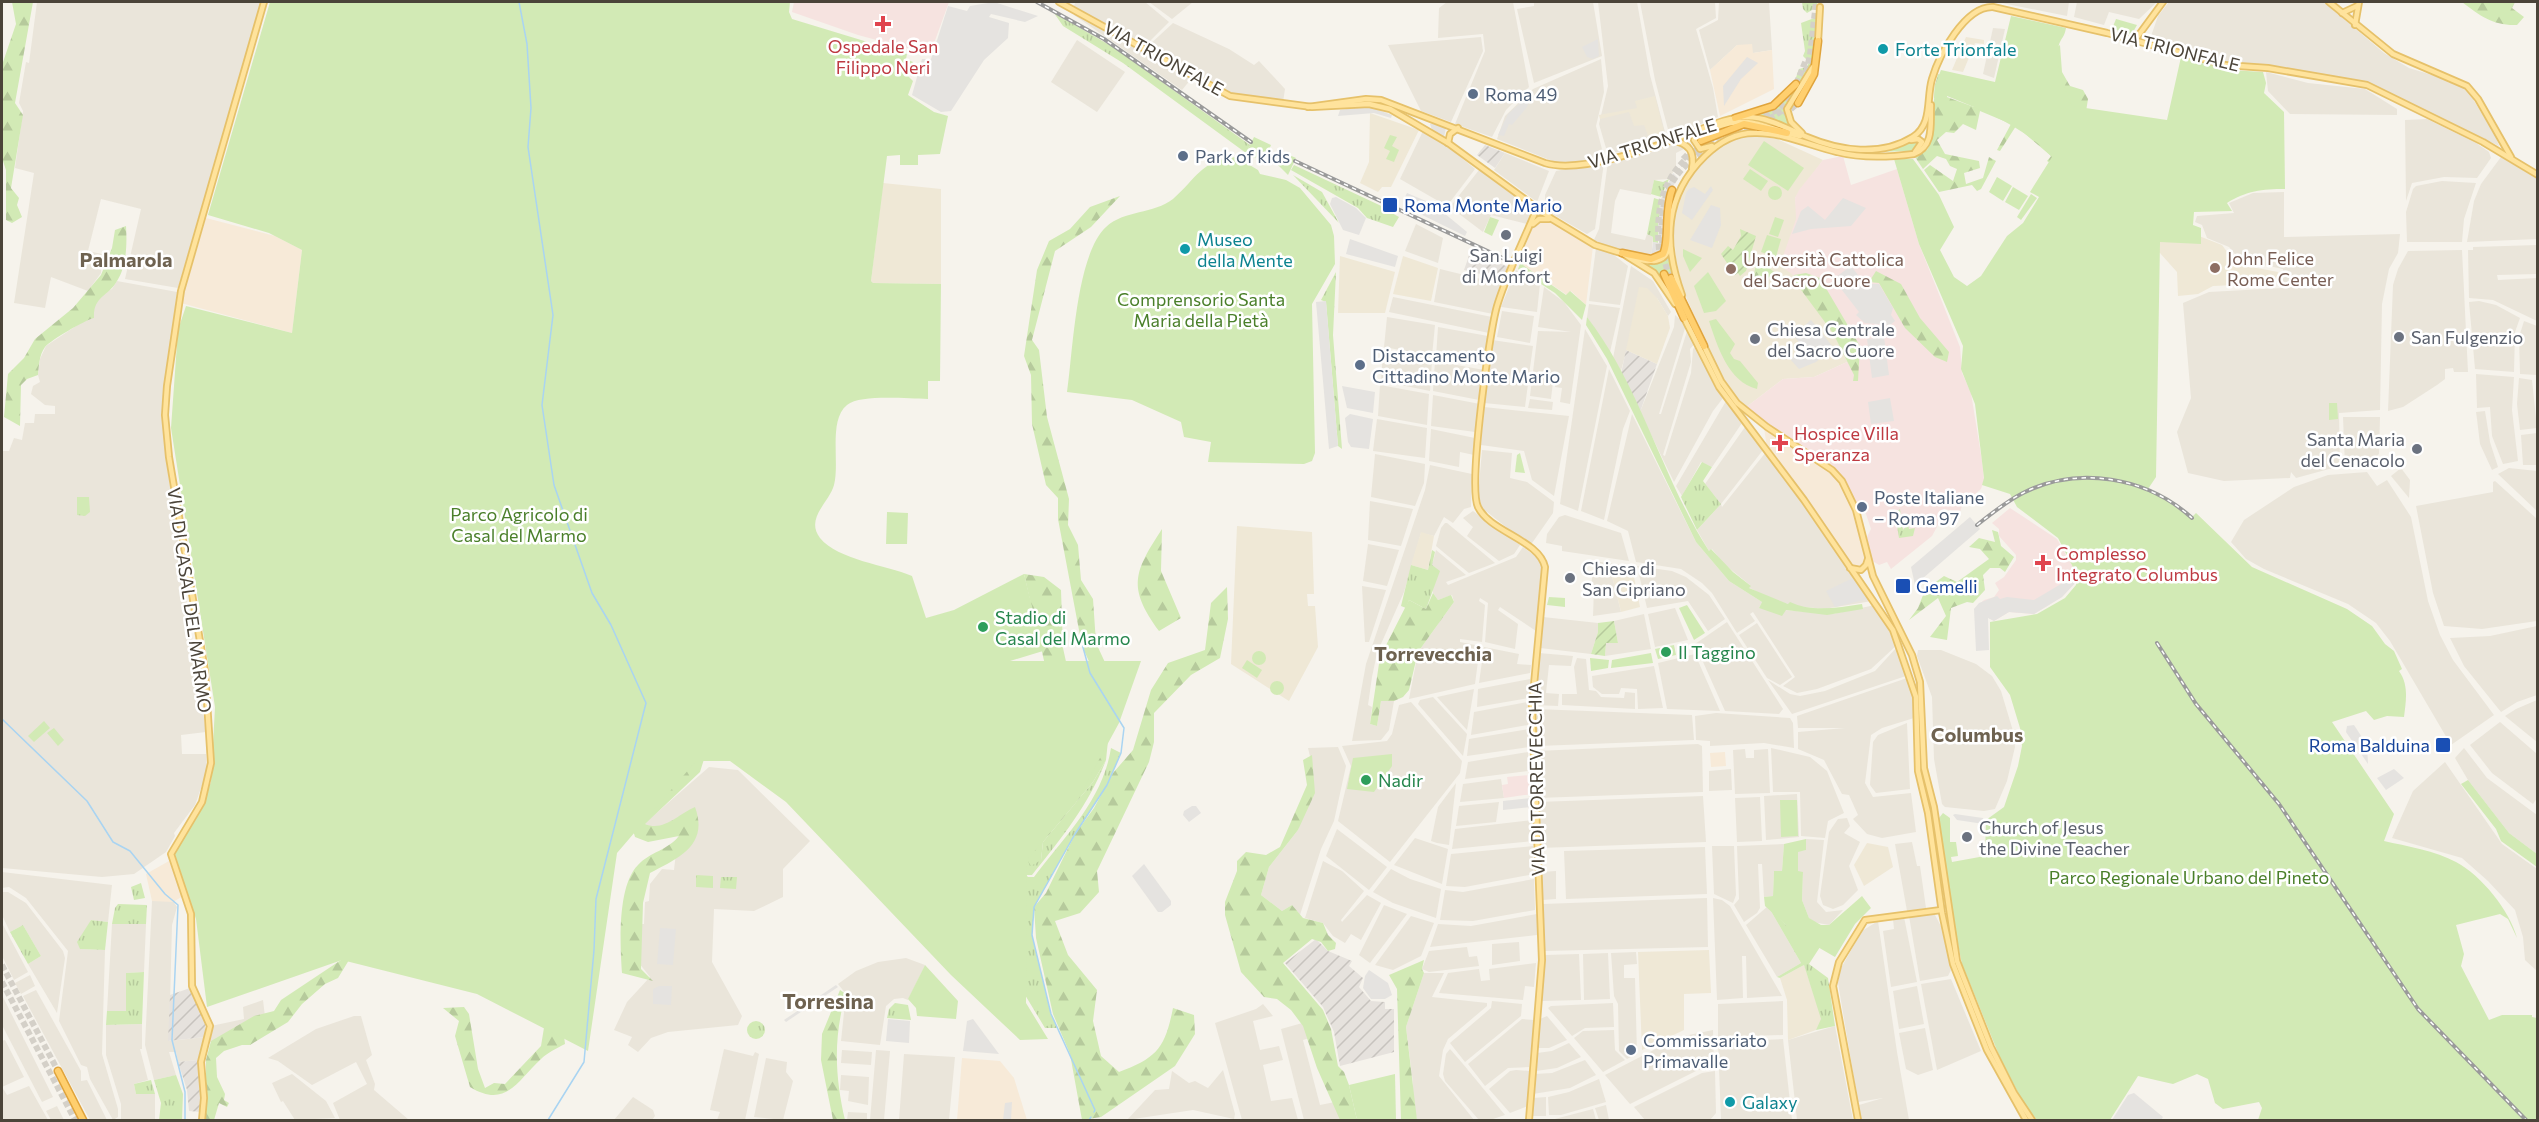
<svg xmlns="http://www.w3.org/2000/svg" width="2539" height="1122" viewBox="0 0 2539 1122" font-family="Commissioner,sans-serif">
<defs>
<pattern id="industrial-furrows" width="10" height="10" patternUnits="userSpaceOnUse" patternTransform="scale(1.5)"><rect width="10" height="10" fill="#e6e2dd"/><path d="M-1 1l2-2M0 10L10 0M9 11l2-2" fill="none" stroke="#c7c3be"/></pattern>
<pattern id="grass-tufts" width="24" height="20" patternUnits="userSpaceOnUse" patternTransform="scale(1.5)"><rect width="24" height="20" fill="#d2eab5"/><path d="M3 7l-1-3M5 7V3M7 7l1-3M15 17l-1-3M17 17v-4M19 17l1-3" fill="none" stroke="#b6ca9c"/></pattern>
<pattern id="forest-firs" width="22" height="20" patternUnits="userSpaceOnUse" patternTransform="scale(1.5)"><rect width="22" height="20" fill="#d2eab5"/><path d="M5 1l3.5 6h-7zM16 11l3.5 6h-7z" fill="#b6ca9c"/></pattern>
<pattern id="garden-furrows" width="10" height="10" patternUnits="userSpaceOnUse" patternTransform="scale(1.5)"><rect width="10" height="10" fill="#d2eab5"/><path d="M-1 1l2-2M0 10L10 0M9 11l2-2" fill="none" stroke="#b6ca9c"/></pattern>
</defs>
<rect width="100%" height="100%" fill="#f6f3ec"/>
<g fill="#eae5da">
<path d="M 37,2 L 265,2 L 244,62 L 178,288 L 125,279 L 141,209 L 101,199 L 88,251 L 102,254 L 101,273 L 88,291 L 51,277 L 45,308 L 14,303 L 34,173 L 15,168 L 23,111 L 19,103 L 26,62 L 29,63 Z"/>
<path d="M 1076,2 L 1145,2 L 1169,22 L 1144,47 L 1073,7 Z"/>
<path d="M 1149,2 L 1193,2 L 1172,19 Z"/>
<path d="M 1447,2 L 1513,2 L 1529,87 L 1506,110 L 1492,137 L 1455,124 L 1485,51 L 1483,34 L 1438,38 L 1439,8 Z"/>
<path d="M 1534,2 L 1593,2 L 1602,56 L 1534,83 L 1517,9 L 1534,6 Z"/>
<path d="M 1598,2 L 1637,2 L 1650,75 L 1666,136 L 1608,155 L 1599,124 L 1608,86 Z"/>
<path d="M 1640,2 L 1715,2 L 1716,18 L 1696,29 L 1713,88 L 1718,117 L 1670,137 L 1655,80 Z"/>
<path d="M 1719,2 L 1769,2 L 1772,50 L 1753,53 L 1737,45 L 1710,70 L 1699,30 L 1718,20 Z"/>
<path d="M 1997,2 L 2069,2 L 2067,16 Z"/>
<path d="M 2077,2 L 2157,2 L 2139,19 L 2109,12 L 2104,25 L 2074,17 Z"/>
<path d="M 2169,2 L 2324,2 L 2384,53 L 2409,68 L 2455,82 L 2468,91 L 2495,135 L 2499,146 L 2377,87 L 2356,80 L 2323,78 L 2273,66 L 2233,63 L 2159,45 L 2161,42 L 2150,39 L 2158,16 Z"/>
<path d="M 1082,14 L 1110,29 L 1191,79 L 1182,90 L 1074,15 Z"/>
<path d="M 1173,23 L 1229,49 L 1254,65 L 1259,61 L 1285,89 L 1283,102 L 1249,99 L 1214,87 L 1147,47 Z"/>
<path d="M 1993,28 L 2005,29 L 1994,78 L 1983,74 Z"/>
<path d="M 1481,37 L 1483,51 L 1451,122 L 1421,111 L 1388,45 Z"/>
<path d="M 1077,40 L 1125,72 L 1097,112 L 1051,82 Z"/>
<path d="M 1601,59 L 1604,92 L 1596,126 L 1604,157 L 1576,164 L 1560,164 L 1497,139 L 1505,116 L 1533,89 Z"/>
<path d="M 2266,72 L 2308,83 L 2365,89 L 2397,109 L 2397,115 L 2290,114 L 2268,91 Z"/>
<path d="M 2427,119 L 2476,143 L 2489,152 L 2491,158 L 2477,178 L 2444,177 L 2412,183 L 2406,201 L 2405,120 Z"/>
<path d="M 1423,131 L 1439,139 L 1475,169 L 1447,206 L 1400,179 Z"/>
<path d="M 1670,143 L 1679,143 L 1686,148 L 1676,153 L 1676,167 L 1669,179 L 1654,180 L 1651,195 L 1620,189 L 1615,201 L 1611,233 L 1645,240 L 1647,234 L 1653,237 L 1651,260 L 1593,242 L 1599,229 L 1608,161 Z"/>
<path d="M 1505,153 L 1549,171 L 1537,202 L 1494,170 Z"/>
<path d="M 2501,157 L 2537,179 L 2537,239 L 2467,242 L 2474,201 L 2481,184 Z"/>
<path d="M 1604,162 L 1595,229 L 1587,234 L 1549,212 L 1545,207 L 1545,195 L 1556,171 Z"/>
<path d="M 1479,170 L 1534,211 L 1527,224 L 1491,215 L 1483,232 L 1450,207 Z"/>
<path d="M 2442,181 L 2476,183 L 2464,219 L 2462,242 L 2407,242 L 2406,212 L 2413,189 L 2416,186 Z"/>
<path d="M 2284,192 L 2284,237 L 2400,234 L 2398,253 L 2389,269 L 2382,304 L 2380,410 L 2339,413 L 2340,466 L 2296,478 L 2291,472 L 2290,478 L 2224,481 L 2188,473 L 2177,432 L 2191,398 L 2183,303 L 2209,292 L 2282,288 L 2283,269 L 2240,260 L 2229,247 L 2207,238 L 2202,225 L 2195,222 L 2197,216 L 2234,213 L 2229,203 L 2253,193 Z"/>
<path d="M 1416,224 L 1443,238 L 1438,263 L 1405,251 Z"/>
<path d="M 2537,245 L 2537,274 L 2497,275 L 2498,280 L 2537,278 L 2537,321 L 2493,300 L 2469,298 L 2468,250 L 2473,250 L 2473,247 Z"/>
<path d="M 1596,248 L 1610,252 L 1628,266 L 1620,305 L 1589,301 Z"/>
<path d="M 2462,250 L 2468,372 L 2454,372 L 2453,368 L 2445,369 L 2445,379 L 2437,385 L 2403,407 L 2388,411 L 2393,285 L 2398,269 L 2408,251 Z"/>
<path d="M 1631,266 L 1653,281 L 1671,312 L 1668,316 L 1657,298 L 1632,329 L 1621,371 L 1613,358 Z"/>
<path d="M 1440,269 L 1501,284 L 1493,314 L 1434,302 Z"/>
<path d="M 1516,270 L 1540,284 L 1537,312 L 1501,307 Z"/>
<path d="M 117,281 L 177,292 L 164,393 L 163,426 L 166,459 L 206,732 L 181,735 L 182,754 L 206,754 L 207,771 L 195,805 L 174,833 L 175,836 L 166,852 L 134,874 L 102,877 L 2,868 L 2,451 L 9,451 L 14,438 L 22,440 L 25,423 L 34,423 L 35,414 L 55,414 L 55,406 L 45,405 L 31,394 L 33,386 L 40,382 L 38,375 L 40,359 L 46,346 L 85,320 L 100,295 L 112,289 Z"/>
<path d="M 1544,287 L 1564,302 L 1581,325 L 1570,404 L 1560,402 L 1562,388 L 1555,387 L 1557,373 L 1554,373 L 1551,399 L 1530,396 L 1538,331 L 1571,332 L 1538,327 Z"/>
<path d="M 1393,297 L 1492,317 L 1489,333 L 1389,312 Z"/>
<path d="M 2479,301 L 2496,305 L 2520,318 L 2515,332 L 2514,372 L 2475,369 L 2469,302 Z"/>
<path d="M 1589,304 L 1620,308 L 1610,352 L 1587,317 Z"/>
<path d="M 1502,311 L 1534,316 L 1530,343 L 1497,337 Z"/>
<path d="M 1675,315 L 1686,325 L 1659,414 L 1661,414 L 1688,328 L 1695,343 L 1690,349 L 1691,362 L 1663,455 L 1665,456 L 1691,373 L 1693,349 L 1696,346 L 1711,380 L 1723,398 L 1713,411 L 1674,482 L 1640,412 L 1674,327 Z"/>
<path d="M 1387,317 L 1435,325 L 1432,356 L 1384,347 Z"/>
<path d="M 2524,321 L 2537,326 L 2537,375 L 2520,374 L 2519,337 Z"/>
<path d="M 1438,327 L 1488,336 L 1483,365 L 1436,357 Z"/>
<path d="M 1585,329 L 1607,366 L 1578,511 L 1560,504 Z"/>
<path d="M 1492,340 L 1533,346 L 1528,382 L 1487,375 Z"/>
<path d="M 1383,351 L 1432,360 L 1430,391 L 1381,381 Z"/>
<path d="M 1435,361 L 1484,370 L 1479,400 L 1433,391 Z"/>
<path d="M 1609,369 L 1630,411 L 1623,429 L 1604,520 L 1581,511 Z"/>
<path d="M 2476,374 L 2514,377 L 2512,410 L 2518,461 L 2503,464 L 2492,436 L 2490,407 L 2477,408 Z"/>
<path d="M 1488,378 L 1528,384 L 1525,407 L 1484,403 Z"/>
<path d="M 2519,378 L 2532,380 L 2537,428 L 2520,430 L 2517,404 Z"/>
<path d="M 1380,385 L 1429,394 L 1427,425 L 1378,416 Z"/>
<path d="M 1433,395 L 1480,404 L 1475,432 L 1431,426 Z"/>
<path d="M 1530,399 L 1553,402 L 1552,410 L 1528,408 Z"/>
<path d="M 1726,401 L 1742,423 L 1712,467 L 1701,462 L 1682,496 L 1676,486 Z"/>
<path d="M 1484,407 L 1569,416 L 1554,496 L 1532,480 L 1524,451 L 1481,445 Z"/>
<path d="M 2485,411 L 2490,442 L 2498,467 L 2492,470 L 2480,444 L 2477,419 L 2476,412 Z"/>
<path d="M 1632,414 L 1696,542 L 1729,581 L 1762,602 L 1759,608 L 1833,614 L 1875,605 L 1897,645 L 1871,669 L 1817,689 L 1797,693 L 1783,686 L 1795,677 L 1753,612 L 1750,614 L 1755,621 L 1737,633 L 1712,593 L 1702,583 L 1681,569 L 1636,562 L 1628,531 L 1607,521 Z"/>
<path d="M 2343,417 L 2380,417 L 2379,454 L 2365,464 L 2345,466 Z"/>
<path d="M 1377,419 L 1427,428 L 1425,458 L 1373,451 Z"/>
<path d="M 1745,427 L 1763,450 L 1721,504 L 1722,507 L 1766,452 L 1872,601 L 1824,609 L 1796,606 L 1773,600 L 1748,587 L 1750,585 L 1724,564 L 1712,549 L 1709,551 L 1697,530 L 1721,504 L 1705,484 Z"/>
<path d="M 1431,429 L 1475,438 L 1474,455 L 1460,452 L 1459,467 L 1429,461 Z"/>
<path d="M 2537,433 L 2537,465 L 2523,465 L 2521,435 Z"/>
<path d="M 1482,450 L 1512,453 L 1510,478 L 1527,482 L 1554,502 L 1553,513 L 1530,546 L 1482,508 L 1478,497 Z"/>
<path d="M 1375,454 L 1425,464 L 1424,483 L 1415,506 L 1371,497 Z"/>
<path d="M 1430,465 L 1472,474 L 1471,507 L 1464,509 L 1453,523 L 1444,517 L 1434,536 L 1421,533 L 1404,592 L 1377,653 L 1372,677 L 1368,705 L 1372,707 L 1370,724 L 1377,726 L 1381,701 L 1394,701 L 1389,730 L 1381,740 L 1352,741 L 1366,664 L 1425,490 Z"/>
<path d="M 2401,468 L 2410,480 L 2409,498 L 2391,476 Z"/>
<path d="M 2509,468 L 2537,471 L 2537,511 L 2498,474 Z"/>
<path d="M 2367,472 L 2377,486 L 2387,480 L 2411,517 L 2428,601 L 2440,635 L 2453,660 L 2494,715 L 2451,745 L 2390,641 L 2376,623 L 2348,604 L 2264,569 L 2246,559 L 2231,542 L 2244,520 L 2294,487 L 2328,475 Z"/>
<path d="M 2495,481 L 2537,519 L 2537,621 L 2482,629 L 2444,626 L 2433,593 L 2416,506 L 2493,492 L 2493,482 Z"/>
<path d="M 1370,501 L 1413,509 L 1401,546 L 1368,540 Z"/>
<path d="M 1473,511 L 1520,545 L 1514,554 L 1499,561 L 1467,536 L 1473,527 L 1463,518 Z"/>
<path d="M 1565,515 L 1621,533 L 1629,561 L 1562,551 L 1562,546 L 1546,543 L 1547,534 L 1559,517 Z"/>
<path d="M 1445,523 L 1447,523 L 1495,563 L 1469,573 L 1448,556 L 1436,546 L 1441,528 Z"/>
<path d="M 1368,544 L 1399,550 L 1387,586 L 1363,581 Z"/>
<path d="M 1523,547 L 1539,559 L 1543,566 L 1536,631 L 1500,607 L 1498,610 L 1518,624 L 1515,649 L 1485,642 L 1488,603 L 1480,598 L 1479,601 L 1485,605 L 1482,642 L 1460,639 L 1460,642 L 1480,646 L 1475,684 L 1409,699 L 1418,652 L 1454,602 L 1452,595 L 1438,600 L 1433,593 L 1432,565 L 1436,550 L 1466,575 L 1446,582 L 1448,585 L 1516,557 Z"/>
<path d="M 1594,561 L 1615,564 L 1612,576 L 1621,612 L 1593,616 L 1594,588 L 1591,587 Z"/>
<path d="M 1637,566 L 1672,571 L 1686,577 L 1709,595 L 1725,619 L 1708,631 L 1688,601 L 1647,608 Z"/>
<path d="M 1362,586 L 1386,590 L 1369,642 L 1365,642 Z"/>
<path d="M 1675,608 L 1688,640 L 1655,647 L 1648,614 Z"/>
<path d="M 1644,614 L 1651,649 L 1605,656 L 1606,643 L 1618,643 L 1614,621 Z"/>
<path d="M 1543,617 L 1598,623 L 1598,632 L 1591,654 L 1540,648 Z"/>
<path d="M 1727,622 L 1783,709 L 1779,714 L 1725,711 L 1695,644 Z"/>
<path d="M 1757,623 L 1792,677 L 1780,685 L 1767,678 L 1739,635 Z"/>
<path d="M 2537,626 L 2537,695 L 2517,702 L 2501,712 L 2464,666 L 2450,638 L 2490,636 Z"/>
<path d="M 1484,647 L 1519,654 L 1517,664 L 1531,665 L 1530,673 L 1479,683 Z"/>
<path d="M 1897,647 L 1906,676 L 1792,714 L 1768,680 L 1790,694 L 1800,696 L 1825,691 L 1875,671 Z"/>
<path d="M 1918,650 L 1941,650 L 1976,664 L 1992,676 L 2001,691 L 2013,731 L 2015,747 L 2007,781 L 1995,809 L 1984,811 L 1945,807 L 1942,804 L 1934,759 L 1932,697 L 1917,656 Z"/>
<path d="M 1539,653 L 1573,656 L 1571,666 L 1549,665 L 1546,693 L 1559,694 L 1558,706 L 1535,705 Z"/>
<path d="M 1695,654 L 1720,711 L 1667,709 L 1658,663 Z"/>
<path d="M 1577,658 L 1586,659 L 1589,690 L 1596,691 L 1601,697 L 1624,698 L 1625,692 L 1635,693 L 1635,709 L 1562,705 L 1562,694 L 1577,694 L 1574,667 Z"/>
<path d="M 1654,666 L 1663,708 L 1638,709 L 1637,689 L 1621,688 L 1619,694 L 1602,694 L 1593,687 L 1592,676 Z"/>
<path d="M 1907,678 L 1914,696 L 1914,718 L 1882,728 L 1871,735 L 1865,783 L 1873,797 L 1911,793 L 1916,832 L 1882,838 L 1867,834 L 1853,819 L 1858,815 L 1849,795 L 1842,794 L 1824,760 L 1798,749 L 1798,732 L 1845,728 L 1798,728 L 1797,716 Z"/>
<path d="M 1530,679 L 1529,698 L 1477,707 L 1478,689 Z"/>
<path d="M 1474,689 L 1467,730 L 1437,697 Z"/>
<path d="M 1433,697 L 1467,734 L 1463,756 L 1418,704 L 1420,700 Z"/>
<path d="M 2537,700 L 2538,700 L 2537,742 L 2505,716 L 2516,709 Z"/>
<path d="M 1411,702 L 1462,761 L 1460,773 L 1390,862 L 1338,821 L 1351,766 L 1342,746 L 1387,741 L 1392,734 L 1399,705 Z"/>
<path d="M 1528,702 L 1528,725 L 1471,735 L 1474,712 Z"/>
<path d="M 1535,709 L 1692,715 L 1694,740 L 1538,746 Z"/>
<path d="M 1716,713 L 1790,718 L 1793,723 L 1794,748 L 1764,743 L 1710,746 L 1710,741 L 1696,740 L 1695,716 Z"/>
<path d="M 2500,722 L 2537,754 L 2537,798 L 2533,804 L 2492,773 L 2470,745 Z"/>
<path d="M 1907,723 L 1910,789 L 1876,793 L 1870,785 L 1873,742 L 1878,735 Z"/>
<path d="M 1529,729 L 1529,747 L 1467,756 L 1469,739 Z"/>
<path d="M 1698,744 L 1702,746 L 1703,792 L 1538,798 L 1536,751 Z"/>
<path d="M 1338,747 L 1346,766 L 1334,821 L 1321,849 L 1300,915 L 1292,905 L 1282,911 L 1261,895 L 1269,867 L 1298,830 L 1314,773 L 1308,748 Z"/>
<path d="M 1771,748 L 1810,757 L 1827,771 L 1844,813 L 1828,821 L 1825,838 L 1801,836 L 1800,792 L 1773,792 Z"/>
<path d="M 2464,748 L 2487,778 L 2537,815 L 2537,854 L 2509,833 L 2468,780 L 2455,758 Z"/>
<path d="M 1745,749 L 1746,758 L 1754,758 L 1754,750 L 1768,749 L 1770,793 L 1735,794 L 1733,750 Z"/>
<path d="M 1528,752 L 1528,771 L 1465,779 L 1468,762 Z"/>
<path d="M 2445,762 L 2502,844 L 2537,869 L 2537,971 L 2525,960 L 2523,937 L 2515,910 L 2488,881 L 2462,858 L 2392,838 L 2413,791 Z"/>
<path d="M 709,767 L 738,770 L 810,841 L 783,869 L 783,897 L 754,911 L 714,909 L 712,962 L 742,1016 L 738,1025 L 668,1032 L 651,1038 L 638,1052 L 628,1045 L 632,1037 L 614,1030 L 627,1002 L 650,977 L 639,963 L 640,924 L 644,924 L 645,902 L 649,901 L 650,884 L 662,869 L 674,870 L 678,835 L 644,824 Z"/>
<path d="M 1731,769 L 1732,790 L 1709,791 L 1709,771 Z"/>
<path d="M 1501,779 L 1504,798 L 1460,802 L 1463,784 Z"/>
<path d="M 1456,783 L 1449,845 L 1437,843 L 1431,841 L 1438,807 Z"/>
<path d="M 1797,794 L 1799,837 L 1766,840 L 1764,796 Z"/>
<path d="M 1703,796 L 1706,842 L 1540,848 L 1538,802 Z"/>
<path d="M 1760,797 L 1762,841 L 1737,842 L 1735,798 Z"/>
<path d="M 1499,802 L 1496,822 L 1456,826 L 1459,806 Z"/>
<path d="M 1847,818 L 1850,826 L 1844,833 L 1860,842 L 1849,866 L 1858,890 L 1843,905 L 1833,909 L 1823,905 L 1820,896 L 1829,832 L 1838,819 Z"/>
<path d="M 1532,820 L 1533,841 L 1452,849 L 1455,829 Z"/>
<path d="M 1337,829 L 1387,867 L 1369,890 L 1326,856 Z"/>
<path d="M 1415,838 L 1448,849 L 1442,884 L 1394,865 Z"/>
<path d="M 1806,839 L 1824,840 L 1817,902 L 1826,912 L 1843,910 L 1829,925 L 1813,922 L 1809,918 L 1802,900 L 1803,872 L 1798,872 L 1798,851 L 1806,850 Z"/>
<path d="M 1912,842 L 1917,866 L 1920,866 L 1926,908 L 1907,911 L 1895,844 Z"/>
<path d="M 1784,844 L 1782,871 L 1774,871 L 1773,896 L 1764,897 L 1762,864 L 1758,864 L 1760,908 L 1757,913 L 1744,922 L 1734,905 L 1739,899 L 1737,846 Z"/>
<path d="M 1533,846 L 1534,874 L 1465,887 L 1446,886 L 1451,854 Z"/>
<path d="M 1712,846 L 1734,846 L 1736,895 L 1733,903 L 1714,894 Z"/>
<path d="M 1705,847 L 1707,894 L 1566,899 L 1564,851 Z"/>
<path d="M 1323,861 L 1342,871 L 1364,891 L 1341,920 L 1342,922 L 1367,895 L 1381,903 L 1361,940 L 1351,934 L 1345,943 L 1333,936 L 1323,923 L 1305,918 Z"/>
<path d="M 1391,869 L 1410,879 L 1441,889 L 1436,918 L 1393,903 L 1373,892 Z"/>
<path d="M 1556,871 L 1556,899 L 1542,900 L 1542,872 Z"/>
<path d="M 2,872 L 112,885 L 108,922 L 91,920 L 80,949 L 105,950 L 102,1054 L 118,1109 L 118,1117 L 113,1120 L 90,1079 L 87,1067 L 81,1065 L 59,1021 L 68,951 L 26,898 L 9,887 L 2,888 Z"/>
<path d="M 1534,879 L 1535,910 L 1473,921 L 1440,920 L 1445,890 L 1463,892 Z"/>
<path d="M 2,892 L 8,892 L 26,903 L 63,951 L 65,958 L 57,1013 L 28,964 L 41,956 L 23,925 L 10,932 L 2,915 Z"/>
<path d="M 1707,898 L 1708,947 L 1545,951 L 1543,904 Z"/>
<path d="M 1713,898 L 1722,900 L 1730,906 L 1782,996 L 1747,998 L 1746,956 L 1742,956 L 1743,998 L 1717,1000 Z"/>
<path d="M 152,901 L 173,901 L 177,907 L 172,925 L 169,1041 L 205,1037 L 198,1060 L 178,1062 L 176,1052 L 169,1052 L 176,1075 L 154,1080 L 145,1045 Z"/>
<path d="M 1384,905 L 1407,914 L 1370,963 L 1359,955 Z"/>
<path d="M 1768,906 L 1801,963 L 1777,977 L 1746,925 Z"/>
<path d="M 1537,914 L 1537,935 L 1430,947 L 1438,924 L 1471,926 Z"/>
<path d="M 1930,914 L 1935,915 L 1944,932 L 1951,970 L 1948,976 L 1920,981 L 1909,916 Z"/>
<path d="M 1411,916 L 1434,923 L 1421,956 L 1393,970 L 1375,965 Z"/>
<path d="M 1904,917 L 1917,982 L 1891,987 L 1883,931 L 1894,929 L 1893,919 Z"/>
<path d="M 1878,921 L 1897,1052 L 1909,1120 L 1861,1120 L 1859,1105 L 1883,1098 L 1858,1102 L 1838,983 L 1840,970 L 1862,931 Z"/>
<path d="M 130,922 L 146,924 L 144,972 L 126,973 L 126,1012 L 107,1011 L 112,924 Z"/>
<path d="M 2,923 L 28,972 L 14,980 L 2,956 Z"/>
<path d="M 1519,942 L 1520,961 L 1492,965 L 1492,944 Z"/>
<path d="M 1467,947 L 1469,957 L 1477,956 L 1479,966 L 1429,972 L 1422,969 L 1429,951 Z"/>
<path d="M 1636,952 L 1637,964 L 1624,965 L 1624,978 L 1635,978 L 1637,1054 L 1627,1059 L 1619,1051 L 1618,1004 L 1614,996 L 1611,953 Z"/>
<path d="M 1608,953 L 1610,999 L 1584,1000 L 1583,954 Z"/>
<path d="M 1579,954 L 1581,1000 L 1542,1001 L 1545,955 Z"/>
<path d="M 906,958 L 925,965 L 908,1000 L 903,998 L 894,999 L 886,1006 L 880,1045 L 841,1041 L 846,994 L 838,984 L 856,971 L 878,962 Z"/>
<path d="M 1536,963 L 1534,987 L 1525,986 L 1523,1000 L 1439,993 L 1448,973 L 1479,969 L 1481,981 L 1490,980 L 1489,969 Z"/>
<path d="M 1424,973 L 1444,973 L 1432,997 L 1487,1003 L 1487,1006 L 1448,1039 L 1443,1050 L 1439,1076 L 1474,1120 L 1417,1120 L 1412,1096 L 1413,1083 L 1406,1027 Z"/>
<path d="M 30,975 L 35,986 L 21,994 L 15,983 Z"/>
<path d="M 1951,979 L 1981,1051 L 1937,1070 L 1921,984 Z"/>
<path d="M 1917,986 L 1924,1024 L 1899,1029 L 1893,991 Z"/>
<path d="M 36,990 L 81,1071 L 81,1081 L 87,1080 L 107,1120 L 90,1120 L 23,996 Z"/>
<path d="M 2,995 L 53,1097 L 42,1102 L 2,1025 Z"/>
<path d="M 263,1000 L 266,1025 L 227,1044 L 209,1042 L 211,1026 L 244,1019 L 243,1007 Z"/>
<path d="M 1492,1001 L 1522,1004 L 1521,1016 L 1465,1062 L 1450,1043 L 1491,1008 Z"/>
<path d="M 1783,1001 L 1783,1035 L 1718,1037 L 1718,1004 Z"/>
<path d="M 1613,1003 L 1614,1027 L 1585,1028 L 1572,1036 L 1548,1008 L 1551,1006 Z"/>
<path d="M 1263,1004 L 1273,1016 L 1253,1021 L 1260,1050 L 1279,1046 L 1283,1060 L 1263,1065 L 1271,1101 L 1292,1098 L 1298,1120 L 1242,1120 L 1215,1023 L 1256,1009 Z"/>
<path d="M 354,1016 L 361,1016 L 372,1055 L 366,1060 L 375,1084 L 374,1090 L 409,1120 L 340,1120 L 333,1103 L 367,1084 L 356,1062 L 312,1085 L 278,1061 L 268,1058 L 316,1029 Z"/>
<path d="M 1547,1016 L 1567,1040 L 1549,1048 L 1537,1048 L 1540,1019 Z"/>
<path d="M 1522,1019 L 1534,1020 L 1529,1067 L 1508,1068 L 1485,1086 L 1468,1064 Z"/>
<path d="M 1306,1022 L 1313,1037 L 1303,1040 L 1320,1105 L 1335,1102 L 1343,1120 L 1304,1120 L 1281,1029 Z"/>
<path d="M 142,1024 L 142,1049 L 140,1049 L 148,1080 L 134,1084 L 136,1094 L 155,1094 L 155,1120 L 121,1120 L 121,1104 L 106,1055 L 106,1025 Z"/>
<path d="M 1835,1026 L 1853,1120 L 1797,1120 L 1788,1040 Z"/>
<path d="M 1925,1028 L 1933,1070 L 1918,1075 L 1906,1069 L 1899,1033 Z"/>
<path d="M 1614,1030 L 1615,1050 L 1625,1060 L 1603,1072 L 1574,1038 L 1583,1031 Z"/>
<path d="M 1713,1030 L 1714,1067 L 1698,1070 L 1630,1104 L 1605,1075 L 1679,1037 Z"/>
<path d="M 1783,1039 L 1792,1120 L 1721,1120 L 1718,1042 Z"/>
<path d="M 5,1040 L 24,1077 L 2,1087 L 7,1095 L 29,1086 L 48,1120 L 2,1120 L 2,1041 Z"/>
<path d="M 1569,1043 L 1581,1057 L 1557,1068 L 1536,1071 L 1537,1053 L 1552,1051 Z"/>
<path d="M 724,1049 L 753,1056 L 755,1052 L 759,1054 L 745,1120 L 717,1120 L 720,1112 L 710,1110 Z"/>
<path d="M 1450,1049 L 1463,1064 L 1505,1115 L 1490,1120 L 1479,1120 L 1445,1081 L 1443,1074 L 1446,1054 Z"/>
<path d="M 842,1050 L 872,1052 L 871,1065 L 841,1063 Z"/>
<path d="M 876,1050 L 890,1051 L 884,1120 L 870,1120 Z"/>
<path d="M 904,1054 L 955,1057 L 949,1120 L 899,1120 Z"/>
<path d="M 766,1058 L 787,1062 L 786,1072 L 793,1081 L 783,1120 L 754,1117 Z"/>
<path d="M 1585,1060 L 1596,1075 L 1570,1088 L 1533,1094 L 1534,1074 L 1552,1073 Z"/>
<path d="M 1223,1070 L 1235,1114 L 1234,1119 L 1193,1110 L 1127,1120 L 1155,1090 L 1169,1089 L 1172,1071 L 1189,1083 L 1195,1081 L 1208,1088 Z"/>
<path d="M 1516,1070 L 1530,1071 L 1528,1106 L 1510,1113 L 1489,1089 L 1510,1071 Z"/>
<path d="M 1715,1071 L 1716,1113 L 1710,1120 L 1645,1120 L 1634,1107 L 1702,1073 Z"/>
<path d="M 292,1074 L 326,1101 L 335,1118 L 295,1120 L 283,1101 L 281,1102 L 272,1083 Z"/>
<path d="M 841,1075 L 869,1077 L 868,1105 L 848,1101 L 849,1091 L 840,1090 Z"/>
<path d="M 1599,1079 L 1606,1102 L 1561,1115 L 1549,1115 L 1548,1097 L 1569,1092 Z"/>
<path d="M 633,1097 L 653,1110 L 655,1116 L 652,1120 L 614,1120 Z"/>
<path d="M 1546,1097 L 1546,1116 L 1532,1116 L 1533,1098 Z"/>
<path d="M 1606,1105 L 1609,1120 L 1599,1120 L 1595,1108 Z"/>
<path d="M 57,1106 L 64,1120 L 51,1120 L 46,1111 Z"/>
<path d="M 1593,1109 L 1596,1120 L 1535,1120 L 1551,1120 Z"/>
<path d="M 848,1112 L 867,1113 L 867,1120 L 847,1120 Z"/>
</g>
<g fill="#f7ead8">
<path d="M 1752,44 L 1753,53 L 1772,50 L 1774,89 L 1720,116 L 1710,70 L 1737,45 Z"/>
<path d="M 206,218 L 275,236 L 302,250 L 292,333 L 181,303 Z"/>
<path d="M 1542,220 L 1552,221 L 1593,246 L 1586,305 L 1571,291 L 1567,295 L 1523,265 L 1524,262 L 1520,258 L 1533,227 Z"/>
<path d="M 1764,428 L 1825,467 L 1839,480 L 1854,509 L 1866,558 L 1862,567 L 1857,569 L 1851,566 L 1767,448 Z"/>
<path d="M 1725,752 L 1726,766 L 1711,767 L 1710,753 Z"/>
<path d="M 169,861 L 183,896 L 173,902 L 152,901 L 146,874 Z"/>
<path d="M 962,1058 L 1000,1061 L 1014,1078 L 1027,1120 L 957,1120 Z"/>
</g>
<g fill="url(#industrial-furrows)">
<path d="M 1485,145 L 1505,153 L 1495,168 L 1477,155 Z"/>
<path d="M 1471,250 L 1510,268 L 1505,280 L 1464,270 Z"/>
<path d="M 1626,350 L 1657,364 L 1640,412 L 1621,374 Z"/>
<path d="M 1316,939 L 1328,951 L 1352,961 L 1349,966 L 1363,978 L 1359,987 L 1371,1001 L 1385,1002 L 1385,1009 L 1394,1009 L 1394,1052 L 1340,1066 L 1334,1032 L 1323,1007 L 1285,963 Z"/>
<path d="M 190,988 L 205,1020 L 205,1037 L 168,1041 L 170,995 Z"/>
<path d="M 198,1060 L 201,1112 L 189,1111 L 187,1090 L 178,1062 Z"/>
</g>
<g fill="#efe8d6">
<path d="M 1966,37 L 1984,40 L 1984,44 L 1975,43 L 1963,72 L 1952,70 Z"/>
<path d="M 1655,96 L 1665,135 L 1649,138 L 1644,125 L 1634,126 L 1629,112 L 1600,119 L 1599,115 L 1637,108 L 1635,101 Z"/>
<path d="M 1370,113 L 1419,130 L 1391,187 L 1382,187 L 1378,192 L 1360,183 L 1369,162 Z"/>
<path d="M 1754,136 L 1777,139 L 1823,160 L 1795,198 L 1806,285 L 1841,333 L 1847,362 L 1814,377 L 1783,379 L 1745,408 L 1719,372 L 1683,290 L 1676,259 L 1673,219 L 1679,194 L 1685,183 L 1711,154 L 1731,140 Z"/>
<path d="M 883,183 L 941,189 L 941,284 L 873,283 L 871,281 Z"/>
<path d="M 2199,236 L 2222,245 L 2236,264 L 2278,272 L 2276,283 L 2213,286 L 2198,294 L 2178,296 L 2177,272 L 2160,253 L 2140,245 Z"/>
<path d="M 1340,256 L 1395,272 L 1385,313 L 1338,313 Z"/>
<path d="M 1403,256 L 1438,268 L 1431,301 L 1393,294 Z"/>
<path d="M 1639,287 L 1647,288 L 1657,298 L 1668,316 L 1670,328 L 1657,364 L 1626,350 Z"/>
<path d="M 1237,526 L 1312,532 L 1314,594 L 1307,594 L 1308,606 L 1315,606 L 1318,647 L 1289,701 L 1231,664 Z"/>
<path d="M 1421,532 L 1434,536 L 1428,570 L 1411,565 Z"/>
<path d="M 1615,564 L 1632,567 L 1640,607 L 1621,612 L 1612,576 Z"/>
<path d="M 1867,843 L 1888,847 L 1893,867 L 1864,886 L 1854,865 Z"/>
<path d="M 1709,950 L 1711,993 L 1684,994 L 1684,1030 L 1642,1050 L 1638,952 Z"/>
<path d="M 1804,965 L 1822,1019 L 1816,1030 L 1788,1040 L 1787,1000 L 1780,978 Z"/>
</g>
<g fill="#f6e3e0">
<path d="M 794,2 L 949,2 L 933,46 L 928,48 L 925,53 L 858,35 L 792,12 Z"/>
<path d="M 1843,156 L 1851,185 L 1897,169 L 1919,244 L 1960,347 L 1962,373 L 1971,393 L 1982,461 L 1984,480 L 1981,489 L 1970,498 L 1965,506 L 1962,506 L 1960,512 L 1944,509 L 1938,515 L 1938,525 L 1932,536 L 1891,569 L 1887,562 L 1879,565 L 1871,560 L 1867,537 L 1871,529 L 1865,511 L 1857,507 L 1838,473 L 1745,408 L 1783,379 L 1814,377 L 1847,362 L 1846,341 L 1806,285 L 1780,265 L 1796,219 L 1795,198 L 1799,190 L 1823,160 Z"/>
<path d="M 2010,508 L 2057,539 L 2073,567 L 2076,582 L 2062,597 L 2034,614 L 2009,612 L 1994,621 L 1974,609 L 1984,600 L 1994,597 L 1999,590 L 1995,583 L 2004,577 L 2016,560 L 2016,555 L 1999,536 L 1999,529 L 1992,523 Z"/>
<path d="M 1530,775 L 1532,794 L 1504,798 L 1502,785 L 1508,784 L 1507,777 Z"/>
</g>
<g fill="url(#grass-tufts)">
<path d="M 1802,2 L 1817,2 L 1817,7 L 1807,13 L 1803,9 Z"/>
<path d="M 1054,13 L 1113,47 L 1250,145 L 1246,153 L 1123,63 L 1063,26 Z"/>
<path d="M 1817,17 C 1816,34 1815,52 1809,69 C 1801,91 1776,101 1790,127 L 1758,116 L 1780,105 L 1795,88 L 1794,83 L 1799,69 L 1807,67 L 1809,62 L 1803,56 L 1805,51 L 1801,23 Z"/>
<path d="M 1917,141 L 1920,143 L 1912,151 L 1871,152 L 1896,148 Z"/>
<path d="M 1294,165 L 1392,211 L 1392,213 L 1399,217 L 1393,227 L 1367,218 L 1358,208 L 1291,170 Z"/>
<path d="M 1293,175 L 1322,192 L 1339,223 Z"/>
<path d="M 1669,179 L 1661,197 L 1651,194 L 1654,180 L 1663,182 Z"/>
<path d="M 1654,198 L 1660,200 L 1658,243 L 1653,242 L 1653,237 L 1647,234 Z"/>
<path d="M 1670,252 L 1674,277 L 1670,279 L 1667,273 L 1661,274 L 1663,282 L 1654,270 L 1643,263 L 1658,264 Z"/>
<path d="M 1336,272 L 1333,335 L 1342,449 L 1338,446 L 1326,302 L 1321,300 Z"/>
<path d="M 1702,462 L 1712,467 L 1703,481 L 1721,504 L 1697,530 L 1681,497 Z"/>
<path d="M 77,497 L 89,497 L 90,512 L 85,516 L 77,515 Z"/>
<path d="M 1900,509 L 1903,530 L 1908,524 L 1909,529 L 1915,528 L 1913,536 L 1899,538 L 1895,513 Z"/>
<path d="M 1432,550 L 1435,552 L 1432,565 L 1440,571 L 1426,609 L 1409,600 L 1406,608 L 1401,606 L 1411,565 L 1428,570 Z"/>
<path d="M 852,643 L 1041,860 L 1043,842 L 1093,782 L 1106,760 C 1090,803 1061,839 1032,875 L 1026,875 L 1028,877 L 1034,877 C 1064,837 1103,800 1111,748 L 1121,753 L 1107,785 L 1075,834 L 1034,907 L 1032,935 L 1051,1014 L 1057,1028 L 1045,1028 L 1019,985 Z"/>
<path d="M 696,875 L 713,876 L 713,888 L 696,887 Z"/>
<path d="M 721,877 L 737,877 L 736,889 L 720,888 Z"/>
<path d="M 141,883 L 145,898 L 134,900 L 131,887 Z"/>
<path d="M 118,904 L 147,905 L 146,924 L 112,924 L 115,908 Z"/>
<path d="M 1768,906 L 1786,925 L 1820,947 L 1809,964 L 1828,978 L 1835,1026 L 1816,1030 L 1821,1019 L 1804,965 L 1780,978 L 1777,977 L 1801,963 Z"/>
<path d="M 91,920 L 108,922 L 105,950 L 80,949 L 77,942 Z"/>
<path d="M 23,925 L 41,956 L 28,964 L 10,932 Z"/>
<path d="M 144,972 L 142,1024 L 106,1025 L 107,1011 L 126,1011 L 126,973 Z"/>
<path d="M 895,1003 L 908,1005 L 911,1020 L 887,1018 L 889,1009 Z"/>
<circle cx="756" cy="1030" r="9"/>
<path d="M 176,1075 L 183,1094 L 182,1120 L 159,1120 L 161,1103 L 154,1080 Z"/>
<path d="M 151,1080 L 155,1094 L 136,1094 L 134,1084 Z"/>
</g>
<g fill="url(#forest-firs)">
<path d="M 12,2 L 33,2 L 15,103 L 23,115 L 11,188 L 19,198 L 17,205 L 22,217 L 12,223 L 6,220 L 6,170 L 2,158 L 2,65 L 16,24 Z"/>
<path d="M 2462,2 L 2515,2 L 2512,8 L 2524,17 L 2517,25 C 2494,26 2480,16 2462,2 Z"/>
<path d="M 2060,45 L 2062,72 L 2070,86 L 2083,90 L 2088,99 L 2075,181 L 2047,161 L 2051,156 L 2016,126 L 2000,151 L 1997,150 L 2011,124 L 1980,111 L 1976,130 L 1963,124 L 1954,133 L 1946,132 L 1937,140 L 1945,154 L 1979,161 L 1980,168 L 1964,173 L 1966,184 L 1983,178 L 1989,157 L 1996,161 L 1981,189 L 1977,191 L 1972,185 L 1939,192 L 1924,170 L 1930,165 L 1953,181 L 1957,169 L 1950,166 L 1946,159 L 1937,156 L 1923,169 L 1915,157 L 1927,150 L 1931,142 L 1935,86 L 1938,74 L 1948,77 L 1947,97 L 1974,107 L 1982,87 L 1995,94 Z"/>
<path d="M 1120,196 L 1091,227 L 1055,251 L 1032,340 L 1039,350 L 1047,417 L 1069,499 L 1068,525 L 1078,545 L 1081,580 L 1093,599 L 1096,643 L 1109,671 L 1092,668 L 1082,646 L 1058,519 L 1058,498 L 1046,485 L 1032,424 L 1031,375 L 1024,356 L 1037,270 L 1049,241 L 1070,229 L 1090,207 Z"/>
<path d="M 126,226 C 127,243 127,266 117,281 C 108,297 93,296 94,318 C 85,320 51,340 45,347 C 39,355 39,366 38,375 L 27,379 L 21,385 L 20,426 L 4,417 L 8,374 L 24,358 L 35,339 L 73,308 L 101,275 L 112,248 L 115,230 Z"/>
<path d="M 1757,258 L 1774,272 L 1774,276 L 1756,281 L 1754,275 Z"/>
<path d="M 1876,271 L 1901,284 L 1920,318 L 1949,352 L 1947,362 L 1935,357 L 1905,328 L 1879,283 L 1869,282 Z"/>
<path d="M 1806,273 L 1820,278 L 1860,346 L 1858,381 L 1853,381 L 1854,375 L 1833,333 L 1793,279 L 1794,275 Z"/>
<path d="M 1162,529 L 1161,571 L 1181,618 L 1159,631 C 1127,587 1134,572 1162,529 Z"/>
<path d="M 1992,530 L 1998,532 L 2001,546 L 2014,557 L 2005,572 L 2000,568 L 1990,568 L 1983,575 L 1985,590 L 1973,603 L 1967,602 L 1951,608 L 1947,640 L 1930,637 L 1946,616 L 1938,598 L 1909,620 L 1918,608 L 1925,590 L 1944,576 L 1957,582 L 1989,559 L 1980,549 L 1969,547 L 1979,538 L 1995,542 Z"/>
<path d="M 1024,574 L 1044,577 L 1061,590 L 1063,648 L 1074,698 L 1109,731 L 1106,760 L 1093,782 L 1043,842 L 1041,860 L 1031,866 L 1023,853 L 1054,704 Z"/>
<path d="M 1227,587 L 1228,619 L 1220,658 L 1191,675 L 1154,713 L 1154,742 L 1149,762 L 1097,871 L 1099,892 L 1080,913 L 1055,921 L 1068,955 L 1097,990 L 1093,1021 L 1101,1056 L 1119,1072 C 1157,1058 1165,1048 1173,1008 L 1194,1015 L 1195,1034 L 1175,1066 L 1101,1117 L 1082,1120 L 1070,1054 L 1053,1014 L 1036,938 L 1034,907 L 1046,893 L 1075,834 L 1094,808 L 1113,773 L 1133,750 L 1151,690 L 1168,663 L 1205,650 L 1211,603 Z"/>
<path d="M 1433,593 L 1438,600 L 1451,595 L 1454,602 L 1418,652 L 1409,690 L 1403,697 L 1394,701 L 1381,701 L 1377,726 L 1370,724 L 1380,657 L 1409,600 L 1426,609 Z"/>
<path d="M 692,747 L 705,756 L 700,772 L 645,824 C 664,832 678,814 695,807 C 709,845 679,858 650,873 L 643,903 L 641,969 L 653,981 L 622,973 C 620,945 617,886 638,865 C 650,852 668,850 679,836 L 648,842 L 635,837 L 631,823 Z"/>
<path d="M 1312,755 L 1315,793 L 1298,830 L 1269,867 L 1261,895 L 1282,911 L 1292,905 L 1303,918 L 1323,923 L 1328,935 L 1336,943 L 1335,949 L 1328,951 L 1321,942 L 1312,939 L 1283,963 L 1323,1010 L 1331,1029 L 1338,1066 L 1344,1072 L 1349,1085 L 1357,1120 L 1340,1120 L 1317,1068 L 1303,1026 L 1291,1010 L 1277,999 L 1264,997 L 1241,972 L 1225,915 L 1225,902 L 1237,871 L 1237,861 L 1246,852 L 1266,855 L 1280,847 L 1307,785 L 1303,760 Z"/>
<path d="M 341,960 L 349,960 L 338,978 L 325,984 L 302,1004 L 288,1022 L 250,1045 L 242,1045 L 224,1051 L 216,1058 L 217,1077 L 225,1094 L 224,1100 L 229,1103 L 227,1107 L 219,1103 L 214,1120 L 206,1120 L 206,1060 L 211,1041 L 254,1016 L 274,1011 L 281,1000 Z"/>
<path d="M 1424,960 L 1422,969 L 1424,973 L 1406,1027 L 1417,1120 L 1401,1120 L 1397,989 L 1389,975 Z"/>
<path d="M 840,990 L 846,994 C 833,1037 835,1077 845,1120 L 833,1120 L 821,1060 L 822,1034 Z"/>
<path d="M 550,991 L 563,1027 L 565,1044 C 557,1048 547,1053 541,1059 C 517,1081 506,1109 470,1087 L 455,1036 L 459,1021 L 443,1008 L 464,1007 L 469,1014 L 478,1069 L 485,1088 L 494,1083 L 505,1084 L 541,1046 Z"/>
</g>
<g fill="#d2eab5">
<path d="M 270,2 L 790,2 L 789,12 L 792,19 L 907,54 L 906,59 L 913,62 L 915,72 L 913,75 L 906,74 L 913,81 L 908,95 L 934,112 L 948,116 L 940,154 L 918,155 L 918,165 L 900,165 L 900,155 L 887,156 L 871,281 L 873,283 L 941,284 L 940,381 L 928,381 L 928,399 C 907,399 861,394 847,405 C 828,420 840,463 834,485 C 829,503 805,518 820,538 C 838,560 886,565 912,576 L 926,618 L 954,610 L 1024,574 L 1043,651 L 1010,661 L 1141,661 L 1119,723 L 1076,802 L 1027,860 L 1026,1003 L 1048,1039 L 1020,1040 L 951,975 L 786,802 L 730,761 L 696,761 L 617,853 L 588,1051 L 477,994 L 342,960 L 207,1007 L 196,919 L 174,852 L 199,812 L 211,782 L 215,707 L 171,428 L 178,330 L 186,306 L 292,333 L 302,250 L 269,233 L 208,215 Z"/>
<path d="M 2011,16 L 2066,28 C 2065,34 2063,37 2061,40 C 2051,57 2065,90 2072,106 L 2167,120 L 2181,57 L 2230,70 L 2263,72 L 2266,83 L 2264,93 L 2284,112 L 2285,189 C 2262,189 2246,191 2227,203 L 2232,211 L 2194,212 L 2193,225 L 2201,228 L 2201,244 L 2160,242 L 2156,477 L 2148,489 L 2171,500 L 2191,518 L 2196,513 L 2252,567 L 2347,609 L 2372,626 L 2385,644 L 2394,651 L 2402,669 L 2399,671 C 2409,685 2406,701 2404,717 L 2387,716 L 2374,720 L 2366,711 L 2332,722 L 2394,814 L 2384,841 C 2406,846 2436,851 2456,862 C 2481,875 2510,911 2517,938 L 2508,919 L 2500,914 L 2456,925 L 2464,954 L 2461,966 L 2489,1020 L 2502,1015 L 2532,1015 L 2532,1017 L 2537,1018 L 2537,1120 L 2258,1120 L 2262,1108 L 2259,1102 L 2223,1109 L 2215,1103 L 2208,1079 L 2197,1074 L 2173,1084 L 2138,1076 L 2110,1120 L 2037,1120 L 2024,1104 L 2001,1060 L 1962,964 L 1951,909 L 1939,818 L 1943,813 L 1950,818 L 1950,842 L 1956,842 L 1958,856 L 1951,857 L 1952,862 L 1985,856 L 1986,820 L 2004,807 L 2018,766 L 2022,746 L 2020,728 L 2010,695 L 1990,667 L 1990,622 L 2037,614 L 2065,598 L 2076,585 L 2078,577 L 2058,538 L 2017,507 L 2010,494 L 1982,485 L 1984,478 L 1975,404 L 1961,369 L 1963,346 L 1919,244 L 1894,159 L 1913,159 L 1939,195 L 1954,227 L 1940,250 L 1954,277 L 1967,286 L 1981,276 L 2007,236 L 2023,223 L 2039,197 L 2030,192 L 2052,157 C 2022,125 1986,112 1947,96 L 1946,99 L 1934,98 L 1935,85 L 1941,70 L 1995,82 Z"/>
<path d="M 2116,19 L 2137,25 L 2132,34 L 2112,29 Z"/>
<path d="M 1390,135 L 1397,137 L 1392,146 L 1399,150 L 1394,162 L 1386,159 L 1390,151 L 1384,148 Z"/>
<path d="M 1254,137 L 1271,145 L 1267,155 L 1253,158 L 1246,153 Z"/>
<path d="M 1764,141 L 1804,168 L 1788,191 L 1748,165 Z"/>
<path d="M 1278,150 L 1296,158 L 1288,175 L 1274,161 Z"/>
<path d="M 1236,157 L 1258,170 L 1260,174 L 1286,180 L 1300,188 L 1331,225 L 1334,236 L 1335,264 L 1312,304 L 1315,453 L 1312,461 L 1304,464 L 1208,462 L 1211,442 L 1184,437 L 1181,422 L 1132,400 L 1067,392 C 1073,352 1076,255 1106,227 C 1124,210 1154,214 1173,199 C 1197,178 1200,161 1236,157 Z"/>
<path d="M 1750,169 L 1768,181 L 1761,191 L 1743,179 Z"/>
<path d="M 1997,177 L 2012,186 L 2003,201 L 1989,192 Z"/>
<circle cx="1775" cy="193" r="7"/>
<path d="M 2013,187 L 2028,196 L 2019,210 L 2005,202 Z"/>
<path d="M 2031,194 L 2037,198 L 2021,220 L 2017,217 Z"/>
<path d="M 1490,217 L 1499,220 L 1492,236 L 1484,232 Z"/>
<path d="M 1775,217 L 1784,220 L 1778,237 L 1769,234 Z"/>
<path d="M 1767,235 L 1781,239 L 1776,257 L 1761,252 Z"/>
<path d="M 1683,249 L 1702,258 L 1690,272 L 1683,256 Z"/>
<path d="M 1521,261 L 1524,262 L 1523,265 L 1566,295 L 1570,291 L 1586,305 L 1582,320 L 1555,293 L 1518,269 Z"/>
<path d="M 1708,272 L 1726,301 L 1716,311 L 1704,313 L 1694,286 Z"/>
<path d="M 1587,317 C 1641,387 1662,478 1709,551 L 1711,549 L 1733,572 L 1751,586 L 1749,588 L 1788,604 L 1790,602 C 1811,612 1837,608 1862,604 L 1863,609 L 1827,615 L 1786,610 L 1782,616 L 1759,608 L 1762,602 L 1729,581 L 1696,542 L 1607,359 L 1586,325 Z"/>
<path d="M 1716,319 L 1735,344 L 1730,353 L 1734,359 L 1740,361 L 1758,383 L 1757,389 C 1728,382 1717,345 1709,321 Z"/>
<path d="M 2329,403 L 2337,403 L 2338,419 L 2329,420 Z"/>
<path d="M 1520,453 L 1525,473 L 1515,472 L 1517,455 Z"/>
<path d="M 887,512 L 908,513 L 907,544 L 886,544 Z"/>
<path d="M 1549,597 L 1565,598 L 1565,607 L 1547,605 Z"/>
<path d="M 1687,605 L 1705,633 L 1694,640 L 1679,608 Z"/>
<path d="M 1674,645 L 1676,655 L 1658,659 L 1655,649 Z"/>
<circle cx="1259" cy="658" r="7"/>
<path d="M 1651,653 L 1653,663 L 1611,668 L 1612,660 Z"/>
<path d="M 1590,658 L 1609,660 L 1608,668 L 1591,671 Z"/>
<path d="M 1247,660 L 1262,670 L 1257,678 L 1242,668 Z"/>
<circle cx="1277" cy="688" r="7"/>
<path d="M 44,721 L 50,728 L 34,742 L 28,736 Z"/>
<path d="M 54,728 L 64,740 L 58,746 L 47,733 Z"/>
<path d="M 1392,754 L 1392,766 L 1374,792 L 1347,789 L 1353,758 Z"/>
<path d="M 2468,780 L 2509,833 L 2537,854 L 2537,867 L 2501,841 L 2496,829 L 2461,784 Z"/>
<path d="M 1780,800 L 1797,800 L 1798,836 L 1781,837 Z"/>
<path d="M 1806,839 L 1806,850 L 1798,852 L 1798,871 L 1803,872 L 1802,900 L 1809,918 L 1821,925 L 1829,925 L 1862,896 L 1871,908 L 1855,924 L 1835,957 L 1816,946 L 1810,959 L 1802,957 L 1786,925 L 1765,906 L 1764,897 L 1773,896 L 1774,871 L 1782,871 L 1784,844 Z"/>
<path d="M 925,965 L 958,1001 L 956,1019 L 917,1016 L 916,1008 L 908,999 Z"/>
<path d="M 1395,1074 L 1396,1120 L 1357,1120 L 1349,1085 Z"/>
</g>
<g fill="url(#garden-furrows)">
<path d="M 1740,229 L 1756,236 L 1746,271 L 1740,276 L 1738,273 L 1735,275 L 1721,254 L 1728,246 L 1733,250 L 1741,236 Z"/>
<path d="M 1614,621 L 1618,643 L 1606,643 L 1605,656 L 1591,654 L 1598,632 L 1598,623 Z"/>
</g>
<g fill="#e5e3e0">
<path d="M 994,2 L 1038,16 L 1025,22 L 991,14 L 989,17 L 1009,23 L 1008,38 L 984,60 L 951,111 L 941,112 L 912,95 L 922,59 L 931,59 L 948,6 L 967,11 L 970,6 Z"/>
<path d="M 1598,39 L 1599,56 L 1593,59 L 1587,57 L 1582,47 Z"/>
<path d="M 1747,57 L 1758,63 L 1741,79 L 1724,106 L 1723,86 Z"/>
<path d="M 1525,99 L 1529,102 L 1527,107 L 1512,125 L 1509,124 L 1504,136 L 1498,135 L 1508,114 Z"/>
<path d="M 1367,106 L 1392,115 L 1391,118 L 1374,113 L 1338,116 L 1340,110 Z"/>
<path d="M 1434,123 L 1446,128 L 1444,137 L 1432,130 L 1430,124 Z"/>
<path d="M 1673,173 L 1678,178 L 1670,191 L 1665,209 L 1664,246 L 1663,251 L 1651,257 L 1653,242 L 1659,243 L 1658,224 L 1661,199 Z"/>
<path d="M 1711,186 L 1713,190 L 1692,220 L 1682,213 L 1686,193 L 1689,189 L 1694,187 L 1705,194 Z"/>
<path d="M 1407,193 L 1433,204 L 1467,232 L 1465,236 L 1410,209 L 1411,206 L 1403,201 Z"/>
<path d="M 1336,197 L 1356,208 L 1366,218 L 1359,235 L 1343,230 L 1330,204 L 1332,198 Z"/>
<path d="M 1843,198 L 1866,208 L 1851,226 L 1811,229 L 1792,234 L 1801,211 L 1808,206 L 1825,220 Z"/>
<path d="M 1711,205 L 1720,208 L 1721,225 L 1712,248 L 1690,240 Z"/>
<path d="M 1350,239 L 1398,256 L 1395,267 L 1346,254 Z"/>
<path d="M 1851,266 L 1865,284 L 1879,284 L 1893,308 L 1891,315 L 1895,321 L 1890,325 L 1865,323 L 1856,315 L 1859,312 L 1835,281 L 1836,277 Z"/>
<path d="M 1326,301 L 1338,446 L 1329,449 L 1316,302 Z"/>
<path d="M 1811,320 L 1833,347 L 1816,362 L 1799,369 L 1791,360 L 1802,346 L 1793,335 Z"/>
<path d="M 1884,337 L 1889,375 L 1872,378 L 1867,339 Z"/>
<path d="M 1342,386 L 1375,392 L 1373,413 L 1347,408 Z"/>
<path d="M 1890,398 L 1894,421 L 1871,424 L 1868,402 Z"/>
<path d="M 1350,414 L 1373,419 L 1369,449 L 1351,447 L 1348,442 L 1345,418 Z"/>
<path d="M 1970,517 L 1980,529 L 1915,585 L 1911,567 Z"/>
<path d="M 2069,573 L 2076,575 L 2076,582 L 2062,597 L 2034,614 L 2009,612 L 1994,621 L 1988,618 L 1989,650 L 1976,651 L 1974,609 L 1979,603 L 1997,596 L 2000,599 L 2007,597 L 2034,600 L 2066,581 Z"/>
<path d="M 1855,577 L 1868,599 L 1835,607 L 1826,591 Z"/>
<path d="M 2354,725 L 2367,745 L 2368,764 L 2346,732 L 2347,726 Z"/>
<path d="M 2394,769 L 2404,778 L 2386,790 L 2377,778 Z"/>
<path d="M 1531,798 L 1532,807 L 1503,810 L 1503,801 Z"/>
<path d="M 1192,806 L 1196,806 L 1201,813 L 1189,822 L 1183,815 L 1184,811 Z"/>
<path d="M 1955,814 L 1983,818 L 1984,824 L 1957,820 L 1953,815 Z"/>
<path d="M 1144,864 L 1171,901 L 1171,905 L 1162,912 L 1158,912 L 1132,876 Z"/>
<path d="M 660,928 L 676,929 L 673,965 L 657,964 Z"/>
<path d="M 1369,970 L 1388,983 L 1392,995 L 1385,999 L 1371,999 L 1363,988 L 1365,976 Z"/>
<path d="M 836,985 L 838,987 L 786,1022 L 784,1020 Z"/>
<path d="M 659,986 L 672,986 L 671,1005 L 653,1004 L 653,989 Z"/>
<path d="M 888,1019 L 910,1021 L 909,1043 L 886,1041 Z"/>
<path d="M 973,1019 L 999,1054 L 963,1051 L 967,1021 Z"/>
<path d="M 2134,1093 L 2163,1117 L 2161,1120 L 2112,1120 L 2128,1095 Z"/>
<path d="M 1012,1102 L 1011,1120 L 1003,1120 L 1005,1103 Z"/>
</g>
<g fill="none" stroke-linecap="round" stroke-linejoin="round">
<g stroke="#a9d4f2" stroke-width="1.5">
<path d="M 519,2 L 527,44 L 531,108 L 528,147 L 553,315 L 542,405 L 554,485 L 592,593 L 611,625 L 646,703 L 596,899 L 594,950 L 584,1062 L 548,1120"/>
<path d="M 1081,640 L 1090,673 L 1124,728 L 1121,753 L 1107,785 L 1075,834 L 1034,907 L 1032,935 L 1051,1014 L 1095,1110 L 1094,1112"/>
<path d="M 2,719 L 87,801 L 113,842 L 130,851 L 165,894 L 178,905 L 172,1040 L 185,1092 L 185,1120"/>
<path d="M 1089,1120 L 1091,1117"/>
</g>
<g stroke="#d4d0c8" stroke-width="6" stroke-dasharray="6 3" stroke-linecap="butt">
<path d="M 1804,81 L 1810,55 L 1816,2"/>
<path d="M 1796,84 L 1806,60"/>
<path d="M 1784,115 L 1798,103"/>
<path d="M 1748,124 L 1779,109 L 1796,92"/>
<path d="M 1683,159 L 1701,141"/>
<path d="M 1660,259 C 1653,201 1664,164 1720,136"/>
<path d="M 1671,278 C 1663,264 1662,245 1662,229 C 1659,135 1761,146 1802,91"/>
<path d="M 2,965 L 58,1071"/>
<path d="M 2,982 L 75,1120"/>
</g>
<g stroke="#e6c16a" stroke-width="8">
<g id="major">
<path d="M 1059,2 L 1230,96 L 1312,107 L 1369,104 L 1390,109 L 1448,143 L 1552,219 L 1595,245 L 1624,254"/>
<path d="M 2329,2 L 2393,54 L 2467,86 L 2478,99 L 2511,157"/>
<path d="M 2342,13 L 2357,6"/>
<path d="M 2355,25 L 2359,2"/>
<path d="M 2135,40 L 2163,2"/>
<path d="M 1818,42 L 1820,7"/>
<path d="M 1308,107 L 1366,99 L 1381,100 L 1545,163 C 1580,174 1651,148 1686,135 C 1706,128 1725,117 1747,117 C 1768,117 1788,129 1807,137 C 1840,151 1881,157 1913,137 C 1933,124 1926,99 1932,79 C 1939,55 1965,6 1993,7 L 2107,33 L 2225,65 L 2268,68 L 2367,85 L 2483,142 L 2538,175"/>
<path d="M 1802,133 L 1791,122 L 1787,109 L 1813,67"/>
<path d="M 1672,140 C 1690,144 1695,152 1692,169"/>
<path d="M 1911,140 L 1918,139 L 1922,142 L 1915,152"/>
<path d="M 1448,143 L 1450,134 L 1458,128"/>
<path d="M 1712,146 L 1700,149 L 1694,140 C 1699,133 1706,131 1714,128 C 1753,113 1764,129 1800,136"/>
<path d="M 1533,224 L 1539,219 L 1549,219"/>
<path d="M 1625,255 L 1654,273 L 1675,304"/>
<path d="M 1635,258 C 1650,263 1666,264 1670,245"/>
<path d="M 1682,295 C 1663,243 1664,196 1705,156 C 1719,142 1736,132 1757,133 C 1784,133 1811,146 1837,152 C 1860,158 1891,157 1914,154 C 1935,146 1930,123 1931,105"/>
<path d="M 1683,316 L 1719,387 L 1804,500 L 1893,630 L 1916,697 L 1918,771 L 1928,813 L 1942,913 L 1953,964 L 1987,1050 L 2026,1120"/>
<path d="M 1703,344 L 1721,381 L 1737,403 L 1767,427 L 1832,470 L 1842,481 L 1856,510 L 1873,576 L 1912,655 L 1920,682 L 1924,768 L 1934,807 L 1957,961 L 1991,1047 L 2014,1093 L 2032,1120"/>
<path d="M 1850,568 L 1861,570 L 1866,565 L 1868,559"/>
<path d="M 202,1120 L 204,1098 L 201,1062 L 210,1026 L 192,986 L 191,914 L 171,854 L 202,802 L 211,763 L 205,671 L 169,457 L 165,415 L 167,386 L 181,291 L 264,2"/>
<path d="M 1529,1120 L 1542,960 L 1532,706 L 1545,567 C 1539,540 1490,532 1478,507 C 1468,486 1489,334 1497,306 C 1507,273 1524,240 1537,208"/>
<path d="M 1858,1120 L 1833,986 L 1839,962 L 1865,920 L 1941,910"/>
</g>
</g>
<g stroke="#e0a43c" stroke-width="9">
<g id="highway">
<path d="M 1798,103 L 1814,74 L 1818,41"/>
<path d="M 1735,118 L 1773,106 L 1796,84"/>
<path d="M 1701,141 L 1744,124 L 1787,133"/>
<path d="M 1622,253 L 1651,259 L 1663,254 C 1670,242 1664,211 1672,190"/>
<path d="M 1664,274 L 1684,318"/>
<path d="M 1671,278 L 1704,346"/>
<path d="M 58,1071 L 83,1120"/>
</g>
</g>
<use href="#major" stroke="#ffe39c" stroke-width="4.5"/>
<use href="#highway" stroke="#ffcf6e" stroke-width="6"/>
<g stroke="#9a9a9a" stroke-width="4">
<g id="rail">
<path d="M 1037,2 L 1104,39 L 1251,142"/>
<path d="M 1295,161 L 1511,262"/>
<path d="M 1977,525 C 1992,513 2007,501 2023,493 C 2078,465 2147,477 2192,518"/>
<path d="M 2157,643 L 2196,704 L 2279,804 L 2418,1009 L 2526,1120"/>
</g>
</g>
<use href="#rail" stroke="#fff" stroke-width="1.5" stroke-dasharray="4.5" stroke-linecap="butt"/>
</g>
<g fill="#e0444e" stroke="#fff" stroke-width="2">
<path d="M880 15h6v6h6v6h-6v6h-6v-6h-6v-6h6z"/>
<path d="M1777 434h6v6h6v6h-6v6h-6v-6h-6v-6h6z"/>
<path d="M2040 554h6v6h6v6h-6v6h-6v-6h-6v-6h6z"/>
</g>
<g fill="#0f9aa8" stroke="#fff" stroke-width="2">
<circle cx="1883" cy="49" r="6"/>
<circle cx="1185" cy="249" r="6"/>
<circle cx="1730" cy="1102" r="6"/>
</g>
<g fill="#5c6f8a" stroke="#fff" stroke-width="2">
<circle cx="1473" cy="94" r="6"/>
<circle cx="1183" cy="156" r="6"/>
<circle cx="1360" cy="365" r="6"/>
<circle cx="1862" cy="507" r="6"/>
<circle cx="1631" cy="1050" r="6"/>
</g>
<g fill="#1a4fb4" stroke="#fff" stroke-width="2">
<rect x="1382" y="197" width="16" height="16" rx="3"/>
<rect x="1895" y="578" width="16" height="16" rx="3"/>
<rect x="2435" y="737" width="16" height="16" rx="3"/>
</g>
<g fill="#6b7280" stroke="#fff" stroke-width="2">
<circle cx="1506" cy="235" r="6"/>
<circle cx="2399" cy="337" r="6"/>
<circle cx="1755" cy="339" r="6"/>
<circle cx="2417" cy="449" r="6"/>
<circle cx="1570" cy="578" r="6"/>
<circle cx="1967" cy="837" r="6"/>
</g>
<g fill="#8d6e63" stroke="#fff" stroke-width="2">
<circle cx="2215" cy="268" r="6"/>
<circle cx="1731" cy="269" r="6"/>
</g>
<g fill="#2e9e5b" stroke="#fff" stroke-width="2">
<circle cx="983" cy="627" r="6"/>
<circle cx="1666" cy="652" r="6"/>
<circle cx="1366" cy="780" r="6"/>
</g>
<g text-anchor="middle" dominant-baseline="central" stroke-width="5" stroke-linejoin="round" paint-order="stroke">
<g font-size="18" fill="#be3a42" stroke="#fff" text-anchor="start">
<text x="883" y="46" text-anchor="middle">Ospedale San<tspan x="883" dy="21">Filippo Neri</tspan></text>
<text x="1794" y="433">Hospice Villa<tspan x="1794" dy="21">Speranza</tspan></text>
<text x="2056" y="553">Complesso<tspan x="2056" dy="21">Integrato Columbus</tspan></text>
</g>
<g font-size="18" fill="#0d838f" stroke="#fff" text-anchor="start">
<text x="1895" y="49">Forte Trionfale</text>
<text x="1197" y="239">Museo<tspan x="1197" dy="21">della Mente</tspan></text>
<text x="1742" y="1102">Galaxy</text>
</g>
<g font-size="18" fill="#4b4439" stroke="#fff">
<text transform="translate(2175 49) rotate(14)">VIA TRIONFALE</text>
<text transform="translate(1164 58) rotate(29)">VIA TRIONFALE</text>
<text transform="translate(1652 143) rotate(-17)">VIA TRIONFALE</text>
<text transform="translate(190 600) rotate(82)">VIA DI CASAL DEL MARMO</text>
<text transform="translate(1536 779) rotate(-91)">VIA DI TORREVECCHIA</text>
</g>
<g font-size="18" fill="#4e5e75" stroke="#fff" text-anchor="start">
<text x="1485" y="94">Roma 49</text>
<text x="1195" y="156">Park of kids</text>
<text x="1372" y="355">Distaccamento<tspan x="1372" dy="21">Cittadino Monte Mario</tspan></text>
<text x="1874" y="497">Poste Italiane<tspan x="1874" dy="21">– Roma 97</tspan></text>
<text x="1643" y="1040">Commissariato<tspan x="1643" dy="21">Primavalle</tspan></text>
</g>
<g font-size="18" fill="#164399" stroke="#fff" text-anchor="start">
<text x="1404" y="205">Roma Monte Mario</text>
<text x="1916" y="586">Gemelli</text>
<text x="2430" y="745" text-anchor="end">Roma Balduina</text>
</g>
<g font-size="18" fill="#5b616d" stroke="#fff" text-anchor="start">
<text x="1506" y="255" text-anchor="middle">San Luigi<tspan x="1506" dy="21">di Monfort</tspan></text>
<text x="1767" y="329">Chiesa Centrale<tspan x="1767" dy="21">del Sacro Cuore</tspan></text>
<text x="2411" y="337">San Fulgenzio</text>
<text x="2405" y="439" text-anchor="end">Santa Maria<tspan x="2405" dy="21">del Cenacolo</tspan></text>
<text x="1582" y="568">Chiesa di<tspan x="1582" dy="21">San Cipriano</tspan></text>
<text x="1979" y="827">Church of Jesus<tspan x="1979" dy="21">the Divine Teacher</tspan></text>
</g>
<g font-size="18" fill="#785e54" stroke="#fff" text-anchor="start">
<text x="2227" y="258">John Felice<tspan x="2227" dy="21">Rome Center</tspan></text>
<text x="1743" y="259">Università Cattolica<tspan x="1743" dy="21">del Sacro Cuore</tspan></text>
</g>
<g font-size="18" fill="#4a7f2a" stroke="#fff">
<text x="1201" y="299">Comprensorio Santa<tspan x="1201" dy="21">Maria della Pietà</tspan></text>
<text x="519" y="514">Parco Agricolo di<tspan x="519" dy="21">Casal del Marmo</tspan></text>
<text x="2189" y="877">Parco Regionale Urbano del Pineto</text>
</g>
<g font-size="18" fill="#27864d" stroke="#fff" text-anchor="start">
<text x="995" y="617">Stadio di<tspan x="995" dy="21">Casal del Marmo</tspan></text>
<text x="1678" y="652">Il Taggino</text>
<text x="1378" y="780">Nadir</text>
</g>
<g font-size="20" font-weight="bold" fill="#6e6250" stroke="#fff">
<text x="126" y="259">Palmarola</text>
<text x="1433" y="653">Torrevecchia</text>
<text x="1977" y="734">Columbus</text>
</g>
<g font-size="21" font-weight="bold" fill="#6e6250" stroke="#fff">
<text x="828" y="1000">Torresina</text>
</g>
</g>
<rect width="2539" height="1122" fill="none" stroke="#4b4439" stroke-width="6"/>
</svg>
